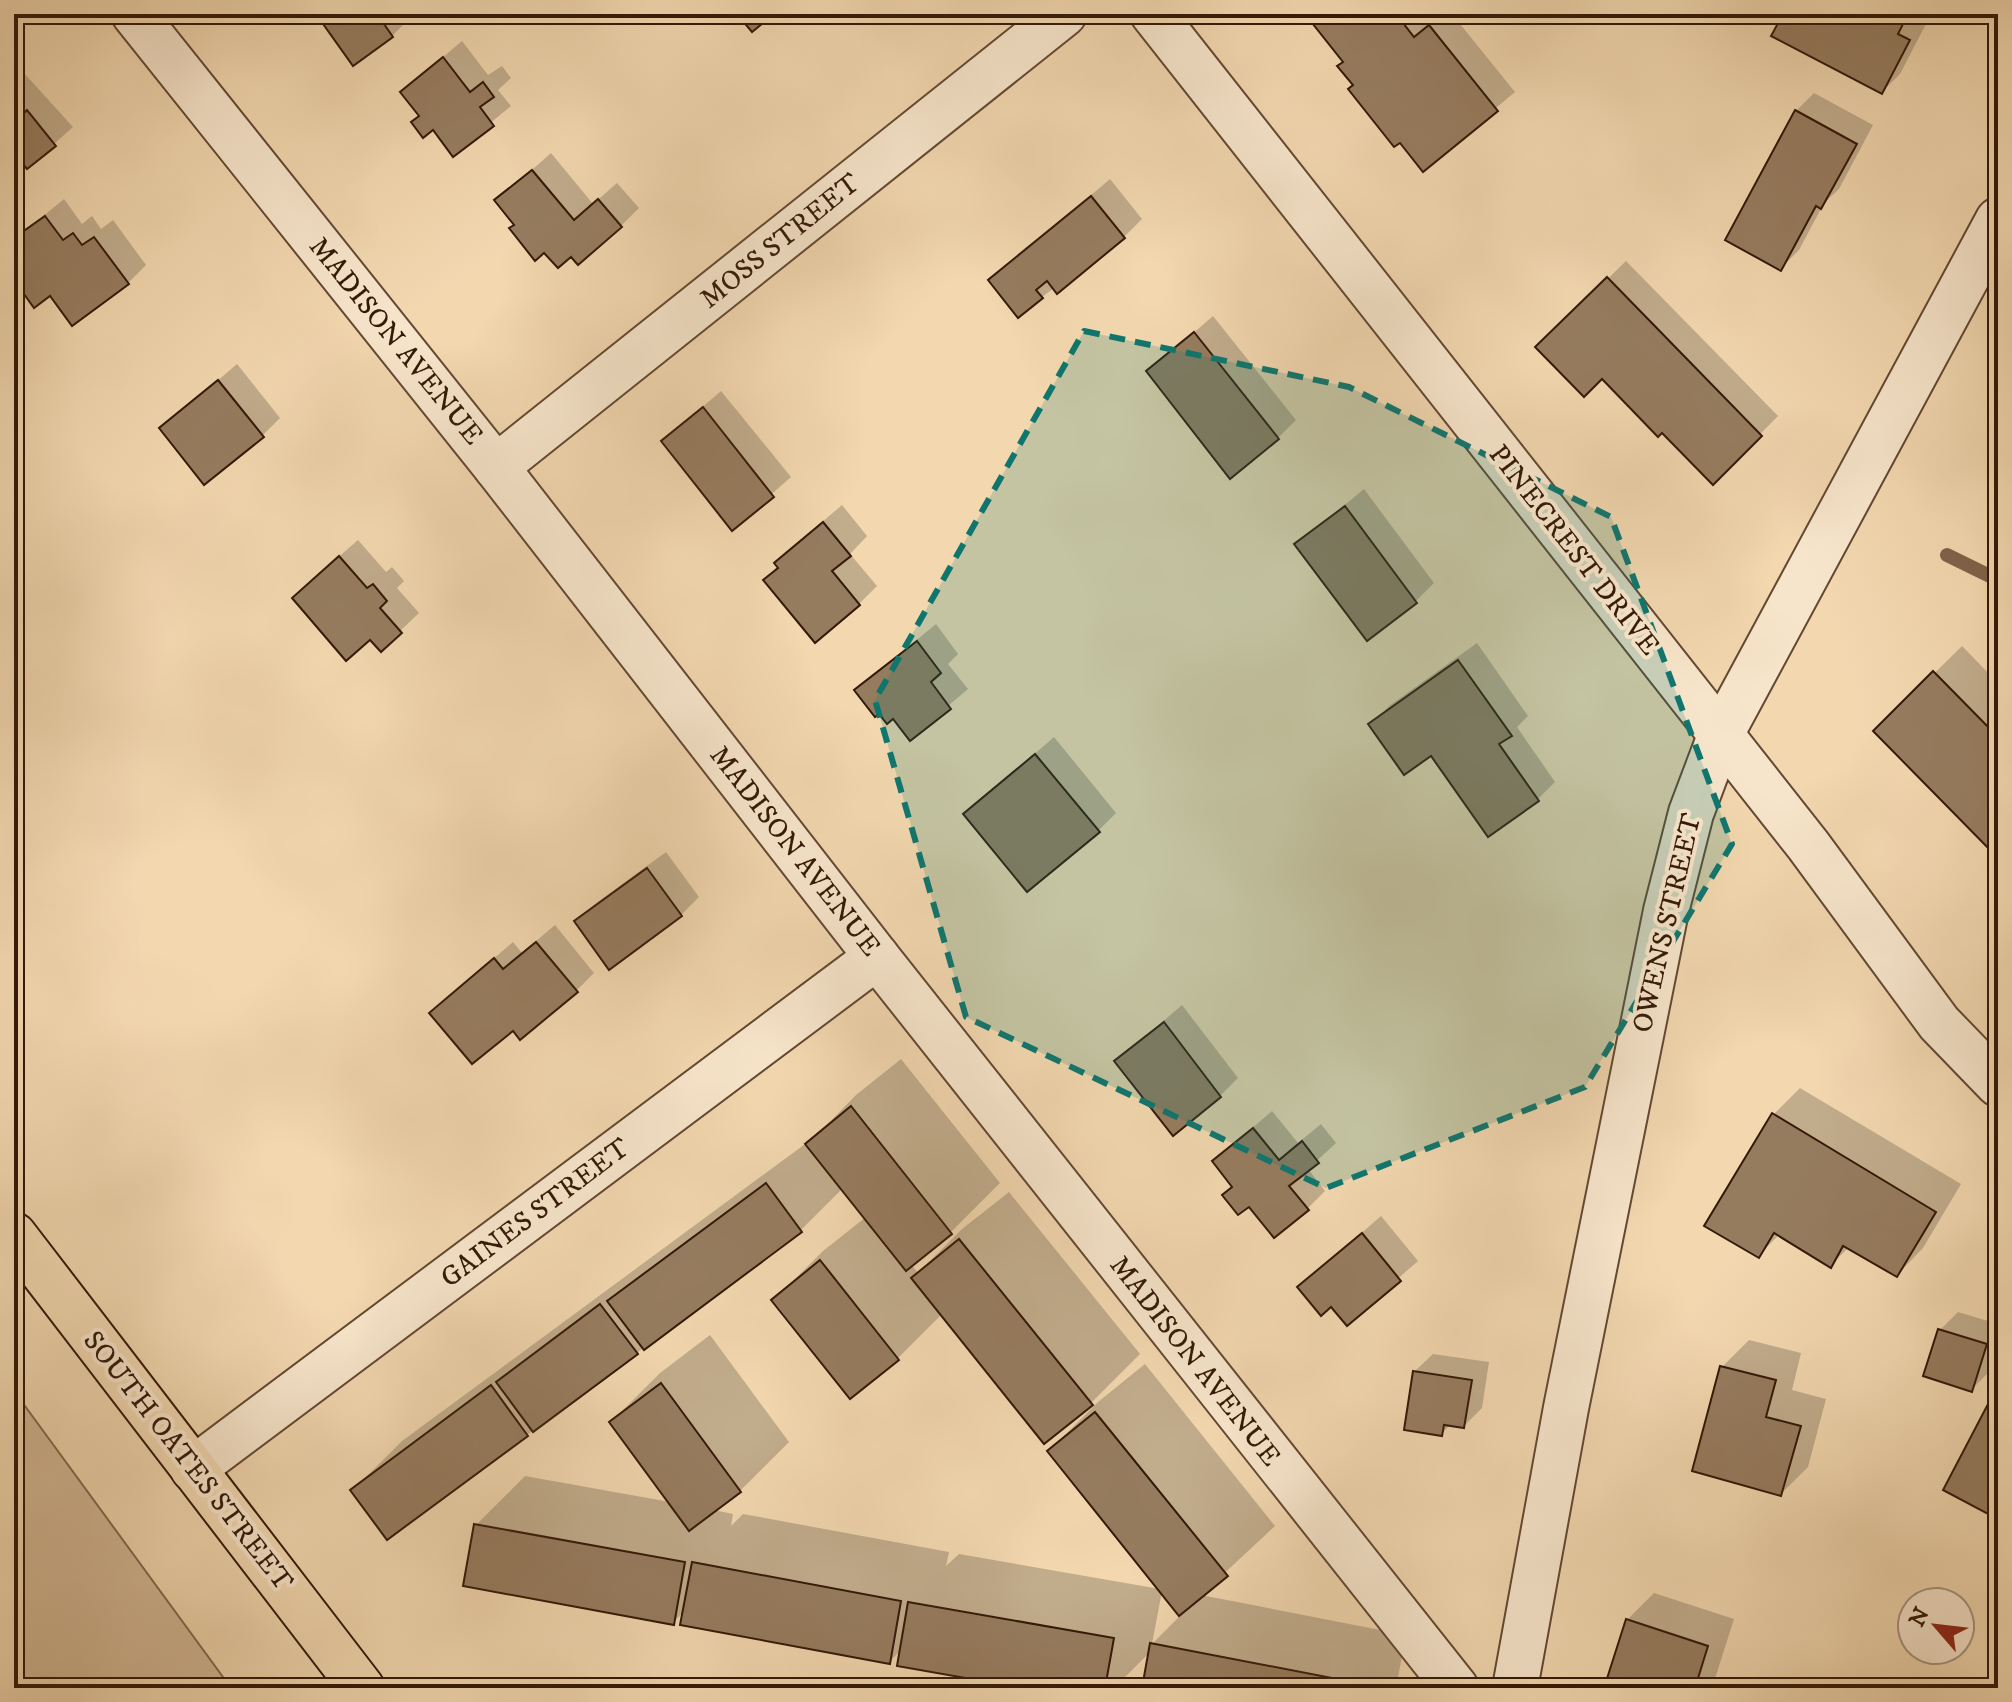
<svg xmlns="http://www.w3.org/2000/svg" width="2012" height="1702" viewBox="0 0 2012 1702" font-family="'IM FELL DW Pica',serif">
<rect width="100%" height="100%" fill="#f2d7af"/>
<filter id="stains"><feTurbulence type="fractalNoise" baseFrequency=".0025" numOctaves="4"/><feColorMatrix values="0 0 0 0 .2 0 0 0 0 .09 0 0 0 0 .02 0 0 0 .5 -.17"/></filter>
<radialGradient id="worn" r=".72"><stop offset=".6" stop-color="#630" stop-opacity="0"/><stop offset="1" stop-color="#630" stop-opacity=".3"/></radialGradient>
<path fill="#d2b793" stroke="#82684e" stroke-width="2" d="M 14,1391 L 231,1688 L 14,1688 Z"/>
<g fill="#0003" fill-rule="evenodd">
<path d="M 319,14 L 407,14 L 410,18 L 392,36 Z"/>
<path d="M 1308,14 L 1428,14 L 1433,20 L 1441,14 L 1452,14 L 1515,92 L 1423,169 Z"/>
<path d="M 1785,14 L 1915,14 L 1927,22 L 1900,74 L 1882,92 Z"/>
<path d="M 462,41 L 488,75 L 502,66 L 511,78 L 498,90 L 511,106 L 453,154 L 402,92 Z"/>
<path d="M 14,62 L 73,127 L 28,167 L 14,150 Z"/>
<path d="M 1814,93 L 1873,125 L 1839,189 L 1824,203 L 1799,250 L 1781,268 L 1796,111 Z"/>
<path d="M 551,153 L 593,204 L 617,183 L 639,208 L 621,226 L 571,254 L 516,224 L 497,201 Z"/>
<path d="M 1110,179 L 1142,219 L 1124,237 L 1042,297 L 991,280 Z"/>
<path d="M 64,199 L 82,224 L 92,216 L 101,229 L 113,220 L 146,265 L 128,283 L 51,294 L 14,277 L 14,258 L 20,252 L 14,240 Z"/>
<path d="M 1626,261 L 1778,416 L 1713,482 L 1602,376 L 1538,347 Z"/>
<path d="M 1213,316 L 1296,420 L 1278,438 L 1148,372 Z"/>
<path d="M 237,364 L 280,418 L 262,436 L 162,428 Z"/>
<path d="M 721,391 L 791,477 L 733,528 L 663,441 Z"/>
<path d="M 1364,489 L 1434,583 L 1416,601 L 1297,544 Z"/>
<path d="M 842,505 L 867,536 L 850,554 L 877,586 L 859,604 L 766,580 L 794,546 Z"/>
<path d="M 358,540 L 386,572 L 392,567 L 404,581 L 397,588 L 419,613 L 381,649 L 312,580 Z"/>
<path d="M 936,624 L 958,654 L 948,664 L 968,689 L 910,738 L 894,716 L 856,690 Z"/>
<path d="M 1477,643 L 1528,716 L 1517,727 L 1555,782 L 1537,800 L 1371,724 L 1389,706 Z"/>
<path d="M 1962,646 L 1998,683 L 1998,855 L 1876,731 Z"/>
<path d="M 1054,737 L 1116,813 L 1098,831 L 966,814 Z"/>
<path d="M 666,852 L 699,897 L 681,915 L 610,967 L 577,922 L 595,904 Z"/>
<path d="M 555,925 L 594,973 L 576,991 L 513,1028 L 431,1013 L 513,942 L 522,953 Z"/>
<path d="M 1182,1005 L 1238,1078 L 1220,1096 L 1117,1061 Z"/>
<path d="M 901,1059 L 1000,1183 L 951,1232 L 911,1264 L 918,1273 L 962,1229 L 1009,1192 L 1140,1354 L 1091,1403 L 942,1314 L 898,1358 L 851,1396 L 774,1300 L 823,1251 L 866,1217 L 843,1188 L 800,1231 L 527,1435 L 353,1490 L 402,1441 L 816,1136 L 856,1095 Z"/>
<path d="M 1800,1088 L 1961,1184 L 1923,1248 L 1897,1275 L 1849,1247 L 1831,1265 L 1780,1234 L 1759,1255 L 1773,1115 Z"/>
<path d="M 1272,1111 L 1298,1143 L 1321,1124 L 1336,1143 L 1308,1169 L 1325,1191 L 1307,1209 L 1234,1186 L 1214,1161 Z"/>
<path d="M 1381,1216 L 1418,1261 L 1347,1323 L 1332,1304 L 1300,1287 Z"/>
<path d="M 1958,1312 L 1998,1324 L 1998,1345 L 1989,1372 L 1971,1390 L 1940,1330 Z"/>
<path d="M 710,1335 L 789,1442 L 740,1491 L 714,1510 L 733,1514 L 731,1526 L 743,1514 L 949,1552 L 946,1566 L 959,1554 L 1160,1589 L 1049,1451 L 1098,1402 L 1145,1364 L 1275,1526 L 1201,1595 L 1406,1635 L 1396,1688 L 1144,1688 L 1151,1651 L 1114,1688 L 1034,1688 L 902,1649 L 889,1662 L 685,1611 L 673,1622 L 476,1525 L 525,1476 L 670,1502 L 611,1422 L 660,1373 ZM 1162,1591 L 1181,1615 L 1152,1644 Z"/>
<path d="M 1749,1340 L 1801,1353 L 1792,1390 L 1826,1399 L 1808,1467 L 1781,1494 L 1722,1367 Z"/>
<path d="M 1433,1354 L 1489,1362 L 1482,1408 L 1464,1426 L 1451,1424 L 1441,1434 L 1414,1372 Z"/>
<path d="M 1998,1397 L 1998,1502 L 1988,1512 L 1990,1405 Z"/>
<path d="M 1654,1593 L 1734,1619 L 1712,1688 L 1606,1688 L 1627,1620 Z"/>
</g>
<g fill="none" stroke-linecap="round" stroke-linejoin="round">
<path stroke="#7f644a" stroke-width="14" d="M 1947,555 L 1998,580"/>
</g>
<g fill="#967c5f" stroke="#331908" stroke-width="2">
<path d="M 316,14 L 377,14 L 393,37 L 353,66 Z"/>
<path d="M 737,14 L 774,14 L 752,32 Z"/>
<path d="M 1305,14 L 1396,14 L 1414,37 L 1429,25 L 1498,111 L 1423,172 L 1400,143 L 1394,147 L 1348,89 L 1353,85 L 1337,66 L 1343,62 Z"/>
<path d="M 1783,14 L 1908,14 L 1898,34 L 1910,40 L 1882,94 L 1771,36 Z"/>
<path d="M 443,57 L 470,92 L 483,82 L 494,97 L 480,107 L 494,126 L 453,157 L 433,130 L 423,138 L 411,122 L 419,116 L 400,92 Z"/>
<path d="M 14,102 L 23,114 L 27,110 L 56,146 L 27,169 L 14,153 Z"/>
<path d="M 1795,110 L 1857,144 L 1821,209 L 1816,206 L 1781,271 L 1725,240 Z"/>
<path d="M 532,170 L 574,220 L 598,199 L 622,227 L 578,265 L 571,257 L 558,268 L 544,253 L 535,261 L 509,228 L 514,225 L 494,200 Z"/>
<path d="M 1091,196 L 1125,238 L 1057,294 L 1047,281 L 1036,290 L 1043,298 L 1018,318 L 988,280 Z"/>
<path d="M 45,216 L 63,240 L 73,233 L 82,245 L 94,237 L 129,284 L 72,326 L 50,296 L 34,308 L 14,280 L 14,257 L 19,253 L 14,238 Z"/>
<path d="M 1607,277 L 1762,436 L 1713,485 L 1662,433 L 1658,437 L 1602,379 L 1584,397 L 1535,347 Z"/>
<path d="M 1194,332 L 1279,439 L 1230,479 L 1146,371 Z"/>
<path d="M 218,380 L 264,437 L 204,485 L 159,428 Z"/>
<path d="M 703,407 L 774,497 L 732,531 L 661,441 Z"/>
<path d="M 1345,506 L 1417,603 L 1367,641 L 1294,544 Z"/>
<path d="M 823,522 L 851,556 L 832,571 L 860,605 L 815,643 L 763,580 L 778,568 L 774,563 Z"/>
<path d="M 339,556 L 367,588 L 373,584 L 387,601 L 380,608 L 402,633 L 381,652 L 370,640 L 346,661 L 292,598 Z"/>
<path d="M 917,641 L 941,673 L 931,682 L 951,709 L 910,741 L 893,719 L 887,724 L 879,714 L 875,717 L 854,690 Z"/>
<path d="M 1458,660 L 1512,736 L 1499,744 L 1539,801 L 1488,837 L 1431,756 L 1404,775 L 1368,724 Z"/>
<path d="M 1933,671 L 1998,737 L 1998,858 L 1873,731 Z"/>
<path d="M 1035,754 L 1100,832 L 1027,892 L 963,814 Z"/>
<path d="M 647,868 L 682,916 L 609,970 L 574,921 Z"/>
<path d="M 536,942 L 578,992 L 520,1040 L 513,1031 L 472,1064 L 429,1013 L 494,958 L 503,969 Z"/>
<path d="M 1164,1022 L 1221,1097 L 1173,1136 L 1114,1061 Z"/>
<path d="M 851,1106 L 952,1234 L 906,1271 L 805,1144 Z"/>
<path d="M 1772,1113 L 1936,1212 L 1897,1277 L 1843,1246 L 1831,1268 L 1774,1233 L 1759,1258 L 1704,1226 Z"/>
<path d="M 1253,1128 L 1279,1160 L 1302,1141 L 1319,1163 L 1289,1186 L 1309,1210 L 1274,1238 L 1249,1207 L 1238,1215 L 1222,1195 L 1232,1187 L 1212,1161 Z"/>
<path d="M 766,1183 L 802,1232 L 644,1350 L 607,1301 Z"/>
<path d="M 1362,1233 L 1401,1281 L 1347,1326 L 1331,1307 L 1321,1316 L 1297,1287 Z"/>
<path d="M 959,1239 L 1093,1405 L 1044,1444 L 911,1278 Z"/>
<path d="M 820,1260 L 899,1360 L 850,1399 L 771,1300 Z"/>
<path d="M 600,1304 L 638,1354 L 533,1432 L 496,1382 Z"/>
<path d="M 1938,1329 L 1987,1344 L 1972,1392 L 1923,1376 Z"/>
<path d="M 1720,1366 L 1776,1380 L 1766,1417 L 1801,1426 L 1781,1496 L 1692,1471 Z"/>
<path d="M 1413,1371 L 1472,1380 L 1464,1428 L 1444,1425 L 1442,1436 L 1404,1430 Z"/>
<path d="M 661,1383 L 741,1492 L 689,1531 L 609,1422 Z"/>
<path d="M 491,1385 L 528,1436 L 387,1540 L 350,1490 Z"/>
<path d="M 1988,1404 L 1998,1409 L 1998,1496 L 1988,1514 L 1943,1490 Z"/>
<path d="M 1095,1412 L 1228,1576 L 1179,1616 L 1047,1451 Z"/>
<path d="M 474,1524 L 685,1562 L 674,1625 L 463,1586 Z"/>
<path d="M 692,1562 L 901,1601 L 890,1664 L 680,1625 Z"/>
<path d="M 908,1602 L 1114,1638 L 1105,1688 L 1022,1688 L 897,1666 Z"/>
<path d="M 1626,1619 L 1708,1646 L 1695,1688 L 1604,1688 Z"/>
<path d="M 1150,1643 L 1358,1683 L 1358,1688 L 1142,1688 Z"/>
</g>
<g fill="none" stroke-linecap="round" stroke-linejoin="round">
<g stroke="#634832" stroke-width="48">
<g id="minor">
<path d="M 134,14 L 496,467 L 877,957 L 1456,1688"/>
<path d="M 1153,14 L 1808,845 L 1939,1023 L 1998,1084"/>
<path d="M 496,467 L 1064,14"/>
<path d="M 193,1469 L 877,957"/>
<path d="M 1515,1688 L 1566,1408 L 1666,911 L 1691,813 L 1720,736 L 1998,220"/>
</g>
</g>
<g stroke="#331908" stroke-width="48">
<path id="major" d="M 14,1235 L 362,1688"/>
</g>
<use href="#minor" stroke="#f7e5cb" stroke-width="44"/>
<use href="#major" stroke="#f2d7af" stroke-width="44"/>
</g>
<path fill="#0f766e" fill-opacity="0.2" stroke="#0f766e" stroke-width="6" stroke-dasharray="16 10" stroke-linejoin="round" d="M 1084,331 L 1349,387 L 1611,517 L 1732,844 L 1585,1087 L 1326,1188 L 966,1017 L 875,700 Z"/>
<g text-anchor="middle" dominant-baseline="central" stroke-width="8" stroke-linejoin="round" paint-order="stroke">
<g font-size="28" fill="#331908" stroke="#f7e5cb">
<text transform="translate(780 241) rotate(-39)">MOSS STREET</text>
<text transform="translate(396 341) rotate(51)">MADISON AVENUE</text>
<text transform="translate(1574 550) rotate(52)">PINECREST DRIVE</text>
<text transform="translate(795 851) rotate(52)">MADISON AVENUE</text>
<text transform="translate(1667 923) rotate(-77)">OWENS STREET</text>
<text transform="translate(535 1213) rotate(-37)">GAINES STREET</text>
<text transform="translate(1195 1361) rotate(52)">MADISON AVENUE</text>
<text transform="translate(188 1461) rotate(52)">SOUTH OATES STREET</text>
</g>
</g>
<rect width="2012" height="1702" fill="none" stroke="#f2d7af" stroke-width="48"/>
<rect x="16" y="16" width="1980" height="1670" fill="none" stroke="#331908" stroke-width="4"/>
<rect x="24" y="24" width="1964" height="1654" fill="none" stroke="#331908" stroke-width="2"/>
<g transform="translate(1936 1626) rotate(298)"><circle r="38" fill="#f7e5cb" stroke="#a9937d" stroke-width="2"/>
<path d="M0-6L14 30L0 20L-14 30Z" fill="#8f2418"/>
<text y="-12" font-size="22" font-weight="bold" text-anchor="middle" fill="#331908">N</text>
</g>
<rect width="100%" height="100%" filter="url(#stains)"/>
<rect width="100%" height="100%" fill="url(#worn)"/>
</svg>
